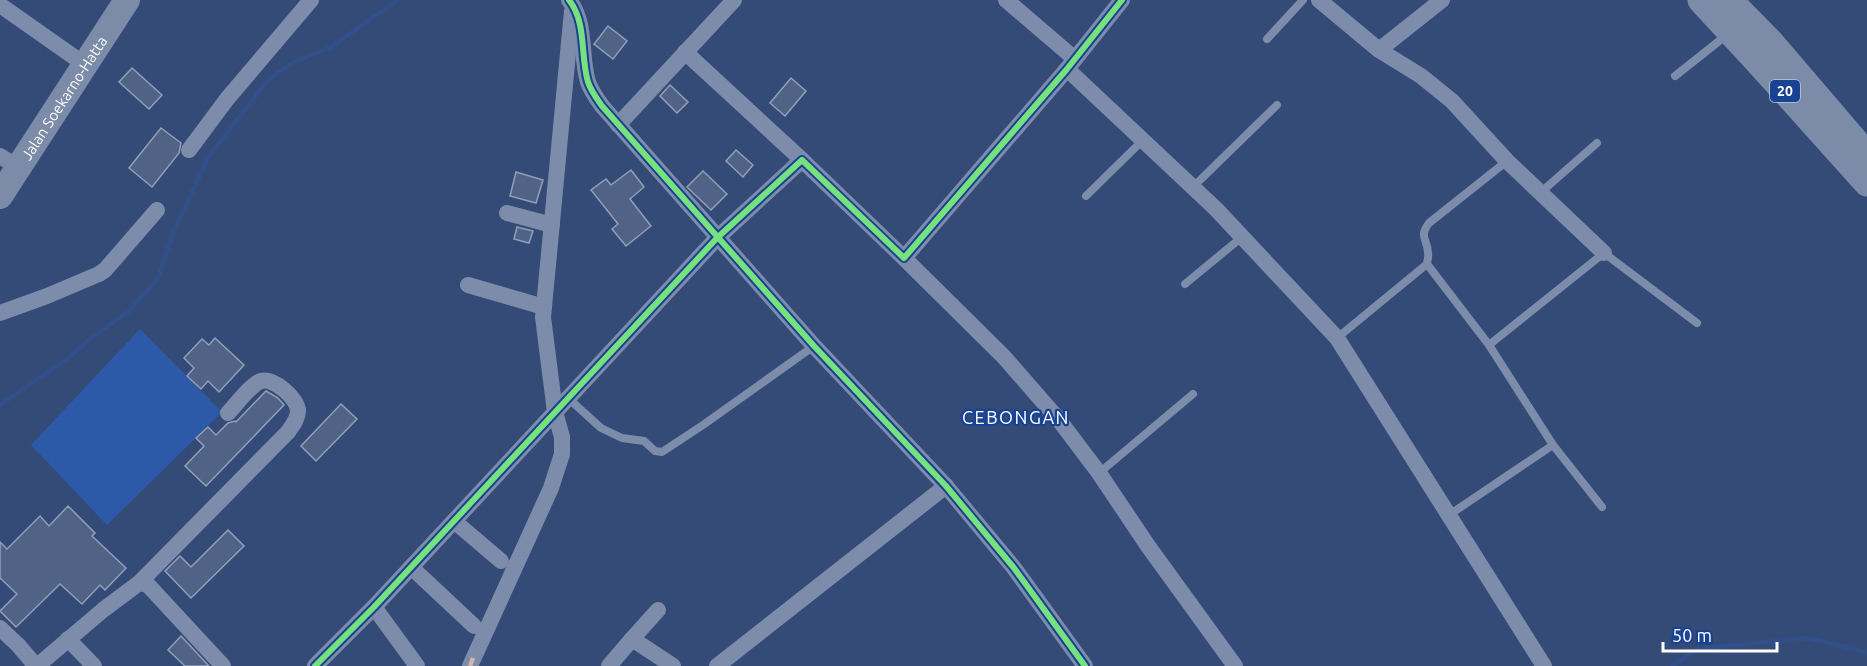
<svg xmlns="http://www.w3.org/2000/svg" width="1867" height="666" viewBox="0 0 1867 666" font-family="Ubuntu,sans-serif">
<rect width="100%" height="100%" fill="#344b77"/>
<path fill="#2d59a9" d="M 140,329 L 222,412 L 107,525 L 31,445 Z"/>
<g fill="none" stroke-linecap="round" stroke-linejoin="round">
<g stroke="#315089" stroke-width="4.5">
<path d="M 0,405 L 70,357 L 91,338 L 128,312 L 151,287 L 159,276 L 172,235 L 209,156 L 268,80 L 292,63 L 331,47 L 398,0"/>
<path d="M 1672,666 L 1697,649 L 1808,638 L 1867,652"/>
</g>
</g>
<g fill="#506285" stroke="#919fb8" stroke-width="1.5">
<path d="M 608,26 L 627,41 L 613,59 L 594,44 Z"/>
<path d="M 132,68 L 162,95 L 149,109 L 119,82 Z"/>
<path d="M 791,78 L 806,91 L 785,116 L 770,103 Z"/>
<path d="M 670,85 L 688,102 L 677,113 L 660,96 Z"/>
<path d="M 161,128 L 181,143 L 179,153 L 152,187 L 129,168 Z"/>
<path d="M 736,150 L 753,165 L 743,177 L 726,161 Z"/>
<path d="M 631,170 L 644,187 L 630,199 L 651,226 L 626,246 L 612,229 L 618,224 L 591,190 L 606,179 L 611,185 Z"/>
<path d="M 703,171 L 727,194 L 711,210 L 687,187 Z"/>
<path d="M 516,172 L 543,180 L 536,203 L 510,196 Z"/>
<path d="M 517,227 L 533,231 L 529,243 L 514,239 Z"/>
<path d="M 215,338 L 244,365 L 219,392 L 208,381 L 201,389 L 187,376 L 194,368 L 184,358 L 202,339 L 209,345 Z"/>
<path d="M 266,391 L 278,398 L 284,405 L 206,486 L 185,466 L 204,446 L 196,438 L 208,427 L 216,435 L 228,423 L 235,421 L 236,422 Z"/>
<path d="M 341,404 L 357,419 L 316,461 L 301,446 Z"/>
<path d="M 68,506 L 95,533 L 92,536 L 126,568 L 105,590 L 100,585 L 82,604 L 60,584 L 16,627 L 0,611 L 17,594 L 0,578 L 0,542 L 7,549 L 40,516 L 49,526 Z"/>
<path d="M 228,530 L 244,546 L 191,598 L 165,571 L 180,556 L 191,567 Z"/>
<path d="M 181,636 L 209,666 L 185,666 L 168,650 Z"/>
</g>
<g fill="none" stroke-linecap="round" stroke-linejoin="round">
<g stroke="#7d8caa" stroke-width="8">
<path d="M 1267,39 L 1303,0"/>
<path d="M 1675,76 L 1728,34"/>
<path d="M 1193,187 L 1277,105"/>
<path d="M 1540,193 L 1597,143"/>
<path d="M 1086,196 L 1143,140"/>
<path d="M 1427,264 L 1489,345 L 1553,445"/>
<path d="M 1185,284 L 1242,237"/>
<path d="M 1337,338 L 1427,264 C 1427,261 1429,257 1428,253 C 1428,239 1418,238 1429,223 L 1507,161"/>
<path d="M 1489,345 L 1604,253 L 1697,323"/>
<path d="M 568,398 L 601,428 L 622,438 L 644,441 L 655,451 L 662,452 L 703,425 L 814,346"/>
<path d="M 1099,473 L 1193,394"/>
<path d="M 1449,515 L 1553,445 L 1602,507"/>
</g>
<g stroke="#7d8caa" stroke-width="16">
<path d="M 569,0 C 587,23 580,55 588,82 C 591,91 597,99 602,106 L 814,346 L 946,486 L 1014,568 L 1085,666"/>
<path d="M 1006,0 L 1075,59"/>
<path d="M 1319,0 L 1379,50 L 1421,76 L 1452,101 L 1507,161 L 1604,253"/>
<path d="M 0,5 L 84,64"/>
<path d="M 1379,50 L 1442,0"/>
<path d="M 685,52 L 802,160"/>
<path d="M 1067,69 L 1216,209 L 1337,338 L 1544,666"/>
<path d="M 618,125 L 734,0"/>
<path d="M 189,150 L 227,99 L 311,0"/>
<path d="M 0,156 L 18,167"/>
<path d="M 507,213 L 552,225"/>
<path d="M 904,258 L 1004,357 L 1059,420 L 1099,473 L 1148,546 L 1235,666"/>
<path d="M 468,285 L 544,307"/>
<path d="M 0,313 L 47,296 L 99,274 L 105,270 L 157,210"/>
<path d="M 454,521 L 501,561"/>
<path d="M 411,567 L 474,626"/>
<path d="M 139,583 L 288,432 C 292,426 298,419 298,411 C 298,399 274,377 261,381 C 251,384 236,405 228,413"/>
<path d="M 374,607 L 417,666"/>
<path d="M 0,628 L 18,645 L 36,666"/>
<path d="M 68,639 L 94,666"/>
<path d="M 632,639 L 658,610"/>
<path d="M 37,666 L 103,610 L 139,583 L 148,585 L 223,666"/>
<path d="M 315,666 L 374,607 L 717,238 L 802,160 L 904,258 L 1067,69 L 1122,0"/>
<path d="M 470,666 L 551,488 L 562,454 L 562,437 L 555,412 L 543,317 L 572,11"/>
<path d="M 609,666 L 632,639 L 673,666"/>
<path d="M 717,666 L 946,486"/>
</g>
<path stroke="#7b8ba8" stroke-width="26" id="s1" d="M 0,196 L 127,0"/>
<g stroke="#7c8ca8" stroke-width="27">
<path d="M 1701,0 L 1761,65 L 1867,183"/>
<path d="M 1729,0 L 1772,44 L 1867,155"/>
</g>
<path stroke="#d1b7ad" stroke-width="4.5" stroke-dasharray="9 4.5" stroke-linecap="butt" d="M 470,666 L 473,658"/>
<g stroke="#194392" stroke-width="10">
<g id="cycleway">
<path d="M 569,0 C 587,23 580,55 588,82 C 591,91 597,99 602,106 L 814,346 L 946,486 L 1014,568 L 1085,666"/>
<path d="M 315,666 L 374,607 L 717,238 L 802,160 L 904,258 L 1067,69 L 1122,0"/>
</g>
</g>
<use href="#cycleway" stroke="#77e17e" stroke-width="6"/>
</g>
<g text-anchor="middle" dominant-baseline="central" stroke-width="4.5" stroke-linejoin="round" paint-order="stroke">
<rect fill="#194392" stroke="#bac7de" stroke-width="1.5" x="1770" y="80" width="30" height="22" rx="4.5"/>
<g font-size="14" font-weight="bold" fill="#fff">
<text x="1785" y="91">20</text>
</g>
<g font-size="15" fill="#fff" stroke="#194392">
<text stroke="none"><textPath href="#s1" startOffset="117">Jalan Soekarno-Hatta</textPath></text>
</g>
<g font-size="18" letter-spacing="1.5" fill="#fff" stroke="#194392">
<text x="1016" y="417">CEBONGAN</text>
</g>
</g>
<path d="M1663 642v9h114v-9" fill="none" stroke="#ffffff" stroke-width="3"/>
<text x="1672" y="642" font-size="18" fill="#ffffff" stroke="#194392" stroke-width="4.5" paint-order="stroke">50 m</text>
</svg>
